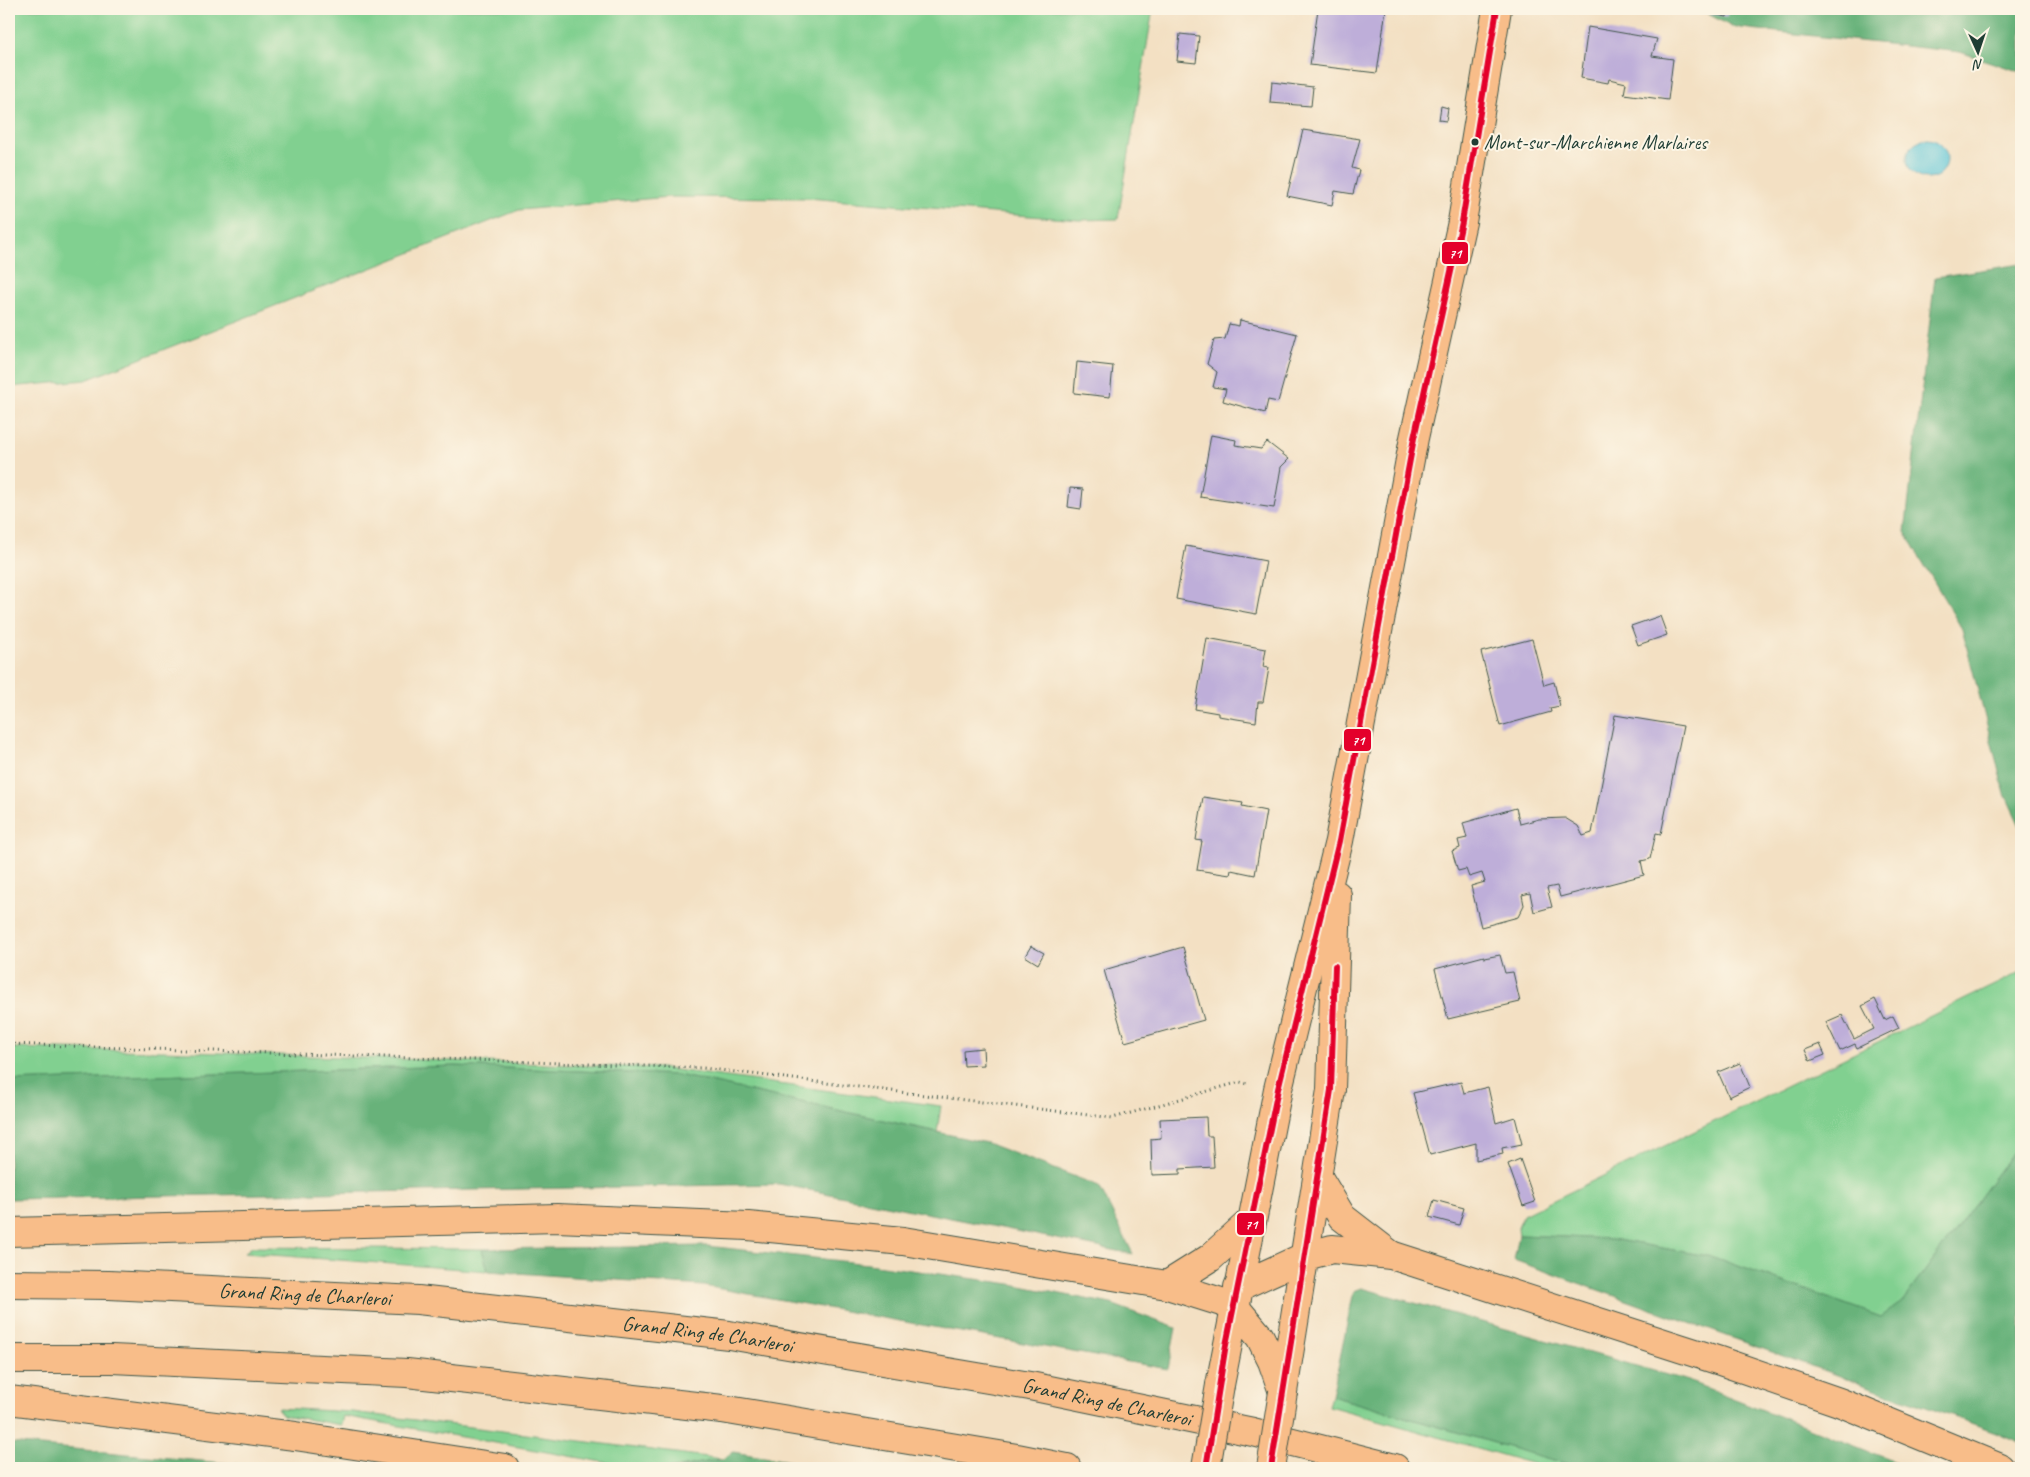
<svg xmlns="http://www.w3.org/2000/svg" width="2030" height="1477" viewBox="0 0 2030 1477" font-family="Caveat,sans-serif">
<rect width="100%" height="100%" fill="#fcf5e5"/>
<filter id="ink" filterUnits="userSpaceOnUse"><feTurbulence type="fractalNoise" baseFrequency=".02" numOctaves="2"/><feDisplacementMap in="SourceGraphic" scale="10" xChannelSelector="R" yChannelSelector="G"/><feConvolveMatrix kernelMatrix="1 2 1 2 8 2 1 2 1" color-interpolation-filters="sRGB"/></filter>
<filter id="wash" filterUnits="userSpaceOnUse"><feTurbulence type="fractalNoise" baseFrequency=".0096" numOctaves="4" result="noise"/><feDisplacementMap in="SourceGraphic" scale="20" xChannelSelector="R" yChannelSelector="G"/><feGaussianBlur stdDeviation="1.12" result="paint"/><feColorMatrix in="noise" values="0 0 0 0 0 0 0 0 0 0 0 0 0 0 0 0 0 1.4 0 .05"/><feComposite in="paint" operator="in"/></filter>
<g filter="url(#wash)">
<rect width="100%" height="100%" fill="#f3e0c3"/>
<g fill="#81d090" stroke="#508662">
<path d="M 9,9 L 1153,9 L 1118,219 L 1079,220 L 808,198 L 669,197 L 519,210 L 86,380 L 9,387 Z"/>
<path d="M 2021,972 L 2021,1141 L 1902,1302 L 1881,1317 L 1713,1257 L 1611,1239 L 1519,1235 L 1518,1228 L 1523,1215 Z"/>
<path d="M 9,1048 L 162,1051 L 661,1068 L 941,1106 L 937,1132 L 678,1075 L 455,1066 L 9,1081 Z"/>
<path d="M 252,1247 L 482,1249 L 488,1271 L 244,1253 Z"/>
<path d="M 1332,1396 L 1581,1468 L 1548,1468 L 1329,1406 Z"/>
<path d="M 277,1408 L 352,1412 L 723,1459 L 674,1468 L 637,1468 L 343,1416 L 341,1425 L 283,1415 Z"/>
</g>
<g fill="#68b27a" stroke="#447857">
<path d="M 1699,9 L 2021,9 L 2021,72 L 1960,52 L 1732,27 Z"/>
<path d="M 2021,264 L 2021,828 L 2005,794 L 1962,629 L 1905,532 L 1935,277 Z"/>
<path d="M 455,1066 L 678,1075 L 987,1143 L 1099,1186 L 1133,1254 L 779,1184 L 9,1199 L 9,1081 Z"/>
<path d="M 2021,1141 L 2021,1443 L 1996,1432 L 1514,1260 L 1519,1235 L 1611,1239 L 1713,1257 L 1881,1317 L 1902,1302 Z"/>
<path d="M 707,1246 L 868,1264 L 1011,1284 L 1111,1304 L 1176,1328 L 1168,1369 L 704,1286 L 488,1271 L 482,1249 Z"/>
<path d="M 1362,1288 L 1689,1381 L 1911,1468 L 1581,1468 L 1332,1396 L 1354,1291 Z"/>
<path d="M 9,1443 L 277,1468 L 9,1468 Z"/>
<path d="M 733,1452 L 832,1468 L 674,1468 L 723,1459 Z"/>
</g>
<circle fill="#5bc5d7" stroke="#3d8186" cx="1927" cy="159" r="20"/>
<g id="blocks">
<g fill="#beaed9">
<path d="M 1318,9 L 1386,9 L 1377,73 L 1310,65 Z"/>
<path d="M 1696,9 L 1728,9 L 1727,17 L 1696,11 Z"/>
<path d="M 1588,27 L 1657,39 L 1652,56 L 1673,59 L 1668,100 L 1624,94 L 1626,83 L 1609,79 L 1608,83 L 1581,78 Z"/>
<path d="M 1180,34 L 1199,36 L 1196,63 L 1177,61 Z"/>
<path d="M 1272,82 L 1313,87 L 1311,106 L 1270,103 Z"/>
<path d="M 1441,106 L 1448,108 L 1446,121 L 1439,120 Z"/>
<path d="M 1303,130 L 1360,139 L 1352,168 L 1359,170 L 1353,194 L 1335,191 L 1332,205 L 1287,196 Z"/>
<path d="M 1240,320 L 1297,334 L 1278,402 L 1268,400 L 1265,413 L 1223,401 L 1226,389 L 1213,387 L 1217,372 L 1207,364 L 1214,340 L 1225,339 L 1229,324 L 1239,326 Z"/>
<path d="M 1077,362 L 1113,366 L 1110,397 L 1074,393 Z"/>
<path d="M 1211,435 L 1236,440 L 1235,445 L 1261,449 L 1267,442 L 1289,459 L 1281,467 L 1274,508 L 1200,497 Z"/>
<path d="M 1070,488 L 1083,489 L 1081,509 L 1068,507 Z"/>
<path d="M 1186,546 L 1266,561 L 1256,614 L 1176,599 Z"/>
<path d="M 1660,616 L 1667,635 L 1638,645 L 1631,626 Z"/>
<path d="M 1207,638 L 1266,649 L 1263,667 L 1269,668 L 1263,702 L 1258,702 L 1256,722 L 1218,716 L 1218,713 L 1195,709 Z"/>
<path d="M 1532,639 L 1544,685 L 1554,682 L 1560,706 L 1550,708 L 1551,712 L 1500,726 L 1481,652 Z"/>
<path d="M 1615,715 L 1683,726 L 1661,834 L 1656,833 L 1650,859 L 1641,861 L 1644,875 L 1560,897 L 1557,886 L 1547,888 L 1552,907 L 1534,912 L 1530,893 L 1522,895 L 1524,905 L 1518,917 L 1481,927 L 1471,886 L 1485,882 L 1482,873 L 1469,877 L 1466,869 L 1458,871 L 1452,851 L 1460,848 L 1458,840 L 1467,838 L 1463,823 L 1516,808 L 1520,824 L 1539,819 L 1565,818 L 1578,826 L 1583,836 L 1592,833 Z"/>
<path d="M 1203,797 L 1243,803 L 1242,806 L 1266,811 L 1255,875 L 1231,870 L 1230,875 L 1197,870 L 1202,841 L 1196,840 Z"/>
<path d="M 1031,946 L 1044,953 L 1038,964 L 1025,956 Z"/>
<path d="M 1183,947 L 1204,1020 L 1125,1042 L 1104,970 Z"/>
<path d="M 1500,955 L 1505,973 L 1513,972 L 1520,1002 L 1448,1019 L 1435,969 L 1484,956 L 1484,958 Z"/>
<path d="M 1875,999 L 1885,1020 L 1893,1016 L 1899,1028 L 1857,1048 L 1855,1044 L 1840,1051 L 1826,1022 L 1842,1015 L 1854,1039 L 1874,1029 L 1862,1006 Z"/>
<path d="M 1820,1044 L 1825,1055 L 1810,1061 L 1805,1050 Z"/>
<path d="M 983,1048 L 984,1065 L 964,1066 L 963,1050 Z"/>
<path d="M 1740,1063 L 1750,1087 L 1729,1097 L 1718,1072 Z"/>
<path d="M 1461,1082 L 1464,1093 L 1488,1087 L 1496,1123 L 1515,1117 L 1522,1144 L 1502,1148 L 1503,1154 L 1476,1160 L 1476,1143 L 1430,1155 L 1413,1093 Z"/>
<path d="M 1206,1117 L 1207,1136 L 1212,1136 L 1214,1167 L 1180,1169 L 1180,1174 L 1152,1175 L 1151,1139 L 1161,1138 L 1160,1119 Z"/>
<path d="M 1520,1159 L 1535,1202 L 1523,1206 L 1508,1164 Z"/>
<path d="M 1434,1200 L 1464,1208 L 1459,1225 L 1429,1217 Z"/>
</g>
</g>
</g>
<g filter="url(#ink)">
<use href="#blocks" fill-opacity="0" stroke="#3f5549" stroke-width="1"/>
<g fill="none" stroke-linecap="round" stroke-linejoin="round">
<g stroke="#3f5549" stroke-width="30">
<g id="primary">
<path d="M 1220,1385 L 1278,1089 L 1339,841 L 1414,438 L 1462,222 L 1497,9"/>
<path d="M 1283,1392 L 1331,1090 L 1337,895"/>
</g>
</g>
<g stroke="#3f5549" stroke-width="30">
<g id="highway">
<path d="M 1318,1177 L 1342,1217 L 1391,1255"/>
<path d="M 9,1232 L 557,1218 L 748,1226 L 903,1241 L 1167,1285 L 1234,1306 L 1260,1337 L 1272,1361 L 1283,1392"/>
<path id="s1" d="M 9,1284 L 109,1285 L 418,1300 L 729,1335 L 1030,1386 L 1253,1432 L 1395,1468"/>
<path d="M 1167,1285 L 1210,1258 L 1252,1220"/>
<path d="M 1238,1287 L 1306,1256 L 1332,1249 L 1391,1255 L 1720,1361 L 1839,1402 L 2000,1468"/>
<path d="M 9,1359 L 112,1359 L 407,1373 L 722,1409 L 1017,1458 L 1067,1468"/>
<path d="M 9,1400 L 295,1436 L 505,1468"/>
</g>
</g>
<path stroke="#3f5549" stroke-width="3" stroke-dasharray="1 4" stroke-linecap="butt" d="M 9,1044 L 703,1068 L 1113,1118 L 1240,1082 L 1248,1084"/>
<use href="#primary" stroke="#f8bd89" stroke-width="28"/>
<use href="#highway" stroke="#f8bd89" stroke-width="28"/>
<g stroke="#3f5549" stroke-width="30" stroke-linecap="butt">
<g id="primary-bridge">
<path d="M 1206,1468 L 1220,1385"/>
<path d="M 1271,1468 L 1283,1392"/>
</g>
</g>
<use href="#primary-bridge" stroke="#f8bd89" stroke-width="28"/>
<g stroke="#fcf5e5" stroke-width="10">
<g id="bus-1">
<path d="M 1206,1468 L 1225,1350 L 1278,1089 L 1339,841 L 1414,438 L 1462,222 L 1497,9"/>
<path d="M 1271,1468 L 1331,1090 L 1335,966"/>
</g>
</g>
<use href="#bus-1" stroke="#e4002b" stroke-width="6"/>
</g>
</g>
<circle fill="#1f3d34" stroke="#fcf5e5" stroke-width="2" cx="1475" cy="142" r="4.5"/>
<g text-anchor="middle" dominant-baseline="central" stroke-width="4" stroke-linejoin="round" paint-order="stroke">
<g font-size="20" fill="#1f3d34" stroke="#fcf5e5" text-anchor="start">
<text x="1484" y="142">Mont-sur-Marchienne Marlaires</text>
</g>
<g font-size="21" fill="#1f3d34" stroke="#fcf5e5">
<text stroke="none"><textPath href="#s1" startOffset="296">Grand Ring de Charleroi</textPath></text>
<text stroke="none"><textPath href="#s1" startOffset="701">Grand Ring de Charleroi</textPath></text>
<text stroke="none"><textPath href="#s1" startOffset="1106">Grand Ring de Charleroi</textPath></text>
</g>
</g>
<g stroke="#fcf5e5" stroke-width="2">
<rect x="1441" y="241" width="28" height="24" rx="5" fill="#e4002b"/>
<rect x="1343" y="728" width="29" height="24" rx="5" fill="#e4002b"/>
<rect x="1236" y="1212" width="29" height="24" rx="5" fill="#e4002b"/>
</g>
<g font-size="14" text-anchor="middle" font-weight="bold" fill="#fff">
<text x="1455" y="258">71</text>
<text x="1358" y="745">71</text>
<text x="1251" y="1229">71</text>
</g>
<rect width="2030" height="1477" fill="none" stroke="#fcf5e5" stroke-width="30"/>
<g transform="translate(1978 52) rotate(177)" stroke="#fcf5e5" stroke-width="4" paint-order="stroke">
<path d="M0-4L9 19L0 12L-9 19Z" fill="#1f3d34"/>
<text y="-8" font-size="14" font-weight="bold" text-anchor="middle" fill="#1f3d34">N</text>
</g>
</svg>
